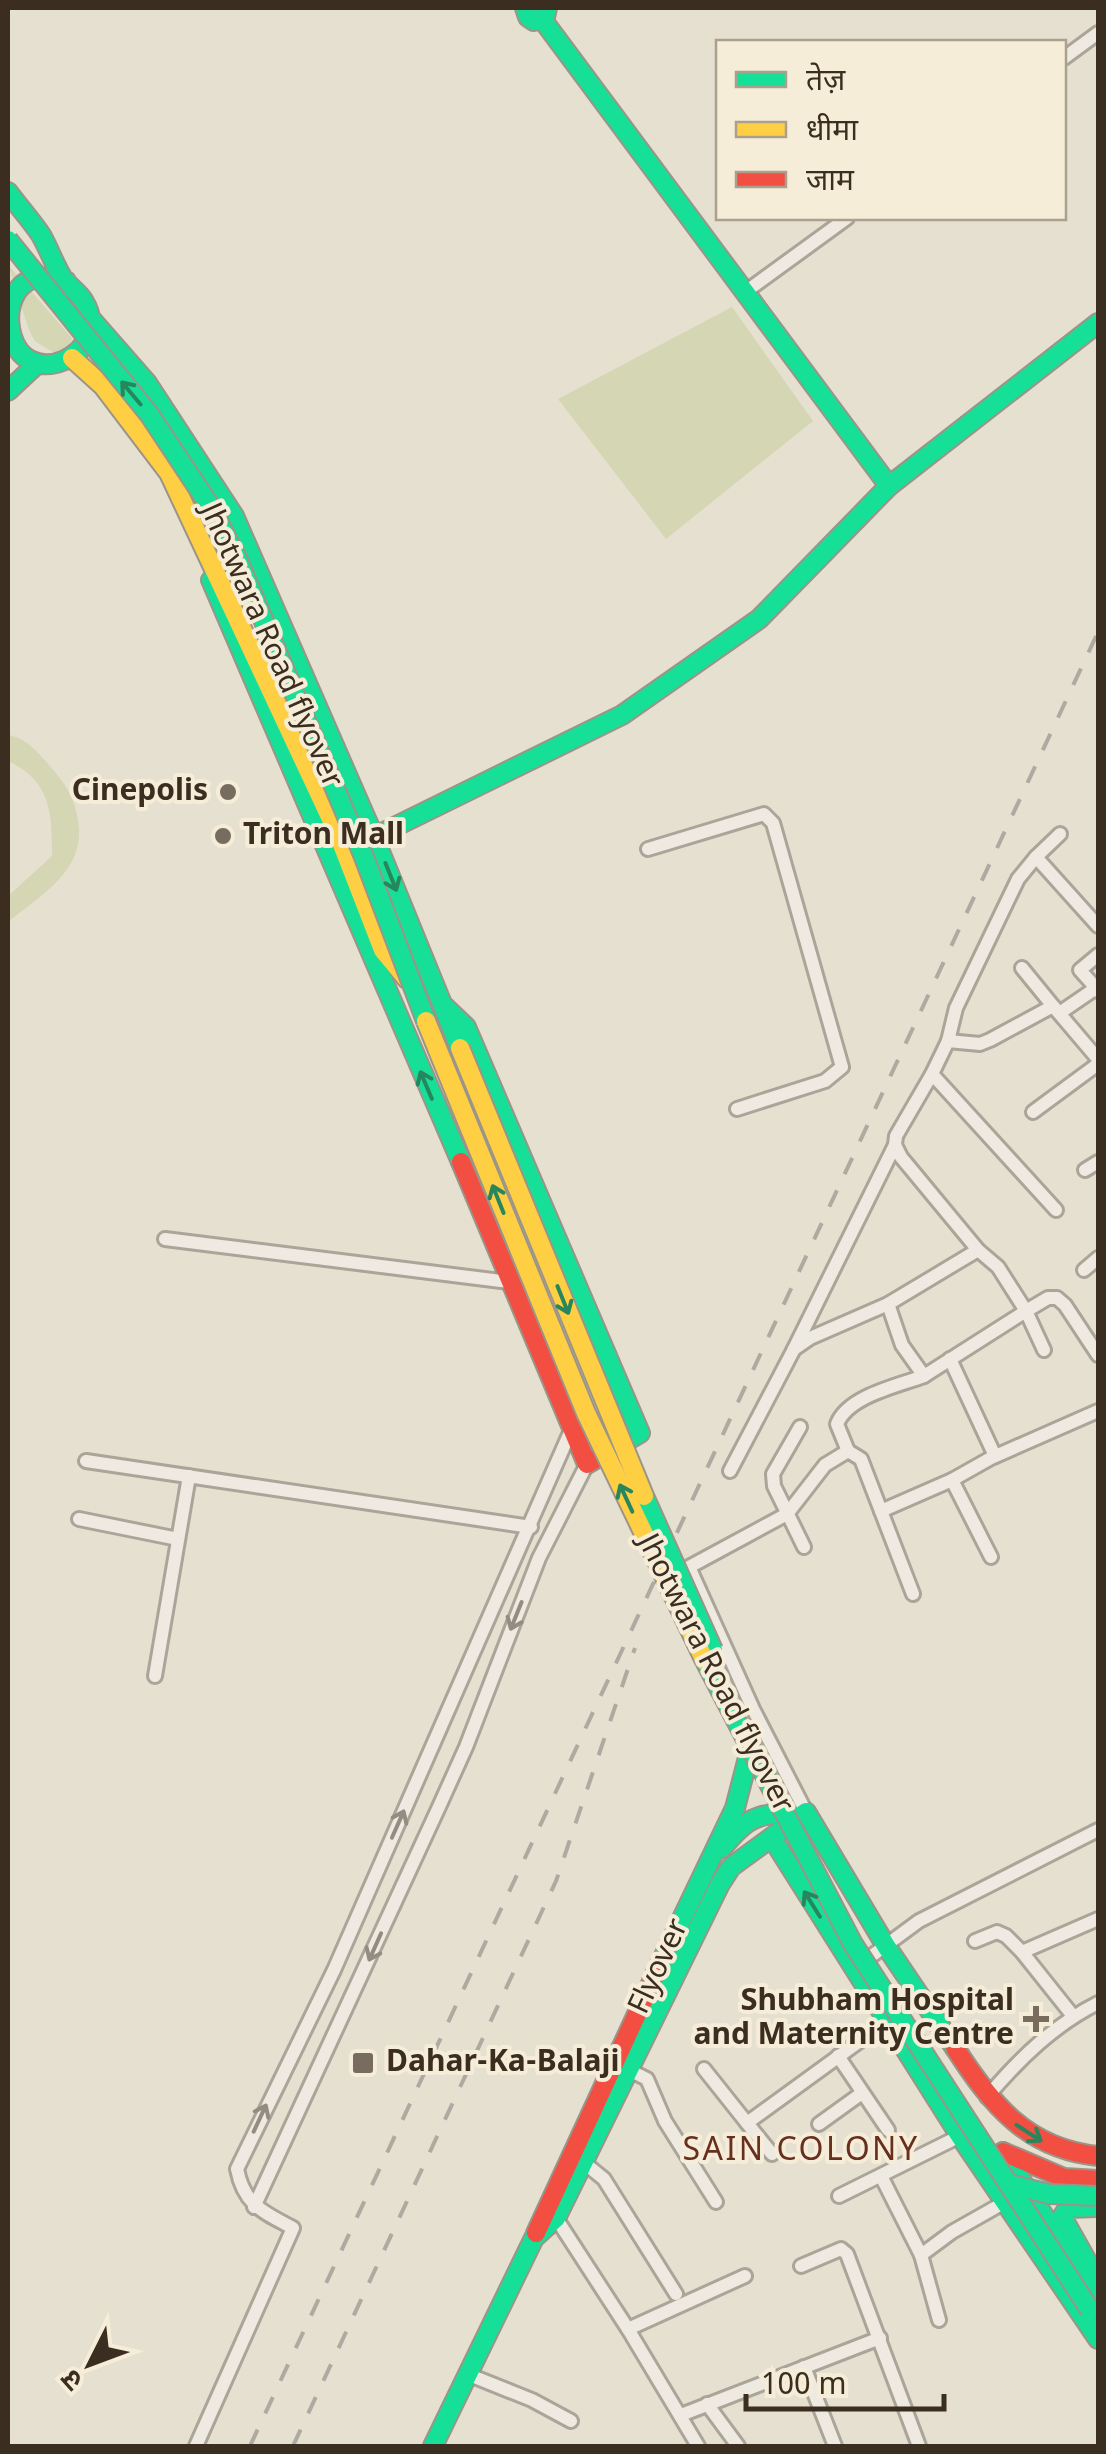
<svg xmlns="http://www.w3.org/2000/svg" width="1106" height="2454" viewBox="0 0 1106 2454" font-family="Georgia,'Noto Sans Devanagari',serif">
<rect width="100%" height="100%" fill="#e6e0d0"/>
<g fill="#d5d6b3">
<path d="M 8,265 L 72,338 L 68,348 L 54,353 L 35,341 L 29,330 Z"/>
<path d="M 732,307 L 813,421 L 666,539 L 558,399 Z"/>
<path d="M 8,735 C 27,737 43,758 55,772 C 70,790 77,806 79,828 C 82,873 39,896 8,922 L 8,896 L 52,856 C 52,815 52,781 8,761 Z"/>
</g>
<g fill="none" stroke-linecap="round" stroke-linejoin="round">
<g stroke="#aba599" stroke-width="18">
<g id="street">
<path d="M 1064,58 L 1098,33"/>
<path d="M 744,293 L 847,218"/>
<path d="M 648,849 L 764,814 L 773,823 L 842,1067 L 825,1081 L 737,1109"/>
<path d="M 1036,857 L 1060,834"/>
<path d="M 1022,968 L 1053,1006"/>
<path d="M 1096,988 L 1080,970 L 1098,955"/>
<path d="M 1061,1012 L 1096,988 L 1098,991"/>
<path d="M 948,1041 L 956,1008 L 1018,879 L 1036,857 L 1098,926"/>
<path d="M 932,1074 L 948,1041 L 980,1044 L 990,1040 L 1053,1006 L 1098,1059"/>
<path d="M 1033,1112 L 1098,1064"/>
<path d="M 1085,1170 L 1098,1162"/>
<path d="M 165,1239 L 509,1282"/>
<path d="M 1084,1270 L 1098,1258"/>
<path d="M 794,1349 L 895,1145"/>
<path d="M 1044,1350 L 1026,1311 L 1048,1298 L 1057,1298 L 1065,1305 L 1098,1355"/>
<path d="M 950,1359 L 995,1456"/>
<path d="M 924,1376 L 1026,1311 L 998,1267 L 978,1250 L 901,1157 L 895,1145 L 896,1136 L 932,1074 L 1056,1210"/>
<path d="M 800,1427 L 773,1474 L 774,1486 L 804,1547"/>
<path d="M 848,1451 L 837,1424 C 848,1396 897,1386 924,1376 L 902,1345 L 888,1304"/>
<path d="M 86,1461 L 531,1527"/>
<path d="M 730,1471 L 794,1349 L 810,1338 L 888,1304 L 978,1250"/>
<path d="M 952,1480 L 991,1458 L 1098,1411"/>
<path d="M 881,1511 L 952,1480 L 991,1557"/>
<path d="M 79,1519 L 178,1539"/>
<path d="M 155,1676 L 189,1476"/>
<path d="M 806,1812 L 753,1709 L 689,1567 L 787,1514 L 825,1465 L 848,1451 L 861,1459 L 913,1594"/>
<path d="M 975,1941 L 997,1932 L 1006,1936 L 1022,1952 L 1098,1919"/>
<path d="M 1022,1952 L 1073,2016"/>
<path d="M 862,1963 L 919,1921 L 1098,1830"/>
<path d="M 838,2056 L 888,2130"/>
<path d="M 627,2069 L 647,2079 L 665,2121 L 716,2202"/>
<path d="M 704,2069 L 747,2123 L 886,2022"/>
<path d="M 987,2097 C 1019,2059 1054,2025 1098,2003"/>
<path d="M 747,2123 L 772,2154"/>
<path d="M 819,2124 L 862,2093"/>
<path d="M 582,2161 L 604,2179 L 676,2294"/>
<path d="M 881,2176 L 921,2255"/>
<path d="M 839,2196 L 960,2136"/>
<path d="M 254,2207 L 438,1809 L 466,1747 L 539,1558 L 587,1464"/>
<path d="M 556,2218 L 628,2329 L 698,2446"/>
<path d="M 801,2266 L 841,2249 L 847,2254 L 919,2446"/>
<path d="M 939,2320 L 921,2255 L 952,2232 L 1005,2202"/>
<path d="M 628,2329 L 745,2276"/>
<path d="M 804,2367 L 835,2446"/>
<path d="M 467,2374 L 532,2400 L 571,2421"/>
<path d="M 707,2404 L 738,2446"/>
<path d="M 681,2415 L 880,2338"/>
<path d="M 196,2446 L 293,2228 C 263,2212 244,2205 237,2169 L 334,1970 L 572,1428"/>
</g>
</g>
<g stroke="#9b9488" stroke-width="22">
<g id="fast">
<path d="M 525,8 L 528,17 L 534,21 L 545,17 L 547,8"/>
<path d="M 542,19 L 889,486 L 1098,323"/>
<path d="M 8,192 C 19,207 31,220 41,235 C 49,249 54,264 62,277 C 68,286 77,291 83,300 C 117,354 22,398 10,328 C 8,316 10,302 17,291 C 30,273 47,277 66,281"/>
<path d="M 91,319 L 147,383 L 234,516 L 374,837 L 460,1048"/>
<path d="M 8,391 L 37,364"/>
<path d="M 211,580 L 461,1162"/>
<path d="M 374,837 L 622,715 L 759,619 L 889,486"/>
<path d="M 445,1007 L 466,1027 L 640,1433 L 611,1450"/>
<path d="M 772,1838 L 960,2136 L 1098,2339"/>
<path d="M 722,1848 C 741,1825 754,1812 785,1814"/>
<path d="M 655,1975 L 735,1808 L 750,1750"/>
<path d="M 1003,2152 L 1098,2300"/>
<path d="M 1092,2290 L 1093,2272 L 1062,2217 L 1068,2208 L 1098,2207"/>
<path d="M 433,2446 L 534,2238 L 556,2218 L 720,1884 L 731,1867 L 806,1812 L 886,1946 L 955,2048"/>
</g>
</g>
<g stroke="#9b9488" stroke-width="22">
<path id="slow" d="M 72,358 L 103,386 L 169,473 L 338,834 L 383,950 L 407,979"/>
</g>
<g stroke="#9b9488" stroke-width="22">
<g id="jam">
<path d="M 461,1162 L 587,1464 L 611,1450"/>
<path d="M 955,2048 C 991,2104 1027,2149 1098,2156"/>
<path d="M 1003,2152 L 1064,2178 L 1098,2180"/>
<path d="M 536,2233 L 655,1975"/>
</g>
</g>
<use href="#street" stroke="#eeeae2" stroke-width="12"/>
<use href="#fast" stroke="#16e098" stroke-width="18"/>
<use href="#slow" stroke="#ffcf43" stroke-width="18"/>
<use href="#jam" stroke="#f24e42" stroke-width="18"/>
<g stroke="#aeaaa2" stroke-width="4" stroke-dasharray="18 18" stroke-linecap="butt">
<path d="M 250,2446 L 1098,632"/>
<path d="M 293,2446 L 556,1881 L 635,1648"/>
</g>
<g stroke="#9b9488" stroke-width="22" stroke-linecap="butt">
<g id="fast-bridge">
<path d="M 8,240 L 149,414 L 210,506 L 237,558 L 364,857 L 426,1021"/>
<path d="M 644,1496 L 713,1650"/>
<path d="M 705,1661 L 853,1944 L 1090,2310"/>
<path d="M 1009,2184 L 1049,2194 L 1098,2196"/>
</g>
</g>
<g stroke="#9b9488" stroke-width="22" stroke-linecap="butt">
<g id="slow-bridge">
<path d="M 426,1021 L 586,1413 L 705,1661"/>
<path d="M 460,1048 L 644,1496"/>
</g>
</g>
<use href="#fast-bridge" stroke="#16e098" stroke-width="18"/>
<use href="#slow-bridge" stroke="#ffcf43" stroke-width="18"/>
</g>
<defs><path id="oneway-shaft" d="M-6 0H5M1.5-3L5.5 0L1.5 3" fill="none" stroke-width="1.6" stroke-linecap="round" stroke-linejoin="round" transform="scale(2.5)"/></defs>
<g stroke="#28865c">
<use href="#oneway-shaft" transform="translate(131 393) rotate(-130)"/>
<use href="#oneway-shaft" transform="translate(391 877) rotate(68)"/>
<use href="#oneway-shaft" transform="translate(426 1085) rotate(-113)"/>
<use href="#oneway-shaft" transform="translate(498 1199) rotate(-112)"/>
<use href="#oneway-shaft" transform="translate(563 1300) rotate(68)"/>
<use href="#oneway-shaft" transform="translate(626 1498) rotate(-115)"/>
<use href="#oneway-shaft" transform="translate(812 1904) rotate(-122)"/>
<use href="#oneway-shaft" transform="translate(1029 2133) rotate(33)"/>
</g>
<g stroke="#948c81">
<use href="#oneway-shaft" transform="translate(516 1616) rotate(112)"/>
<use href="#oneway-shaft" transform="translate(398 1824) rotate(-66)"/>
<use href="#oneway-shaft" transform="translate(375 1947) rotate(114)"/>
<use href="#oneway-shaft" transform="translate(260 2118) rotate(-65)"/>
</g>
<g fill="#776c5e" stroke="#f6edd8" stroke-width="4">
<circle cx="228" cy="792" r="10"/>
<circle cx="223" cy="836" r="10"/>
<path d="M1031 2004h10v10h10v10h-10v10h-10v-10h-10v-10h10z"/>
<rect x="351" y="2051" width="24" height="24" rx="5"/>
</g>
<g text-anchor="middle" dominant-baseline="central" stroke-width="8" stroke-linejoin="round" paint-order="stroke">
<g font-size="30" fill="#3b2d20" stroke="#f6edd8">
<text transform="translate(270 646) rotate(66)">Jhotwara Road flyover</text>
<text transform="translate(714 1674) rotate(63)">Jhotwara Road flyover</text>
<text transform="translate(660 1967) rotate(-65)">Flyover</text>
</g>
<g font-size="30" font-weight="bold" fill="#3b2d20" stroke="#f6edd8" text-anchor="end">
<text x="208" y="792">Cinepolis</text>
<text x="243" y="836" text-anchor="start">Triton Mall</text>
<text x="1014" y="2002">Shubham Hospital<tspan x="1014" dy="34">and Maternity Centre</tspan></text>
<text x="386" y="2063" text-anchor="start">Dahar-Ka-Balaji</text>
</g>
<g font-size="32" letter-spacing="2.5" fill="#672f20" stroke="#f6edd8">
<text x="801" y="2152">SAIN COLONY</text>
</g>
</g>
<rect width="1106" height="2454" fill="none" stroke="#3b2d20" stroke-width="20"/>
<rect x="716" y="40" width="350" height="180" fill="#f6edd8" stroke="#aba08e" stroke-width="2.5"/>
<rect x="736" y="72" width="50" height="15" fill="#16e098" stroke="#aba08e" stroke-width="2.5"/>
<text x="806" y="90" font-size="30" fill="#3b2d20">तेज़</text>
<rect x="736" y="122" width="50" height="15" fill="#ffcf43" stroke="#aba08e" stroke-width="2.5"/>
<text x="806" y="140" font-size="30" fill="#3b2d20">धीमा</text>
<rect x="736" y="172" width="50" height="15" fill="#f24e42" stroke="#aba08e" stroke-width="2.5"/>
<text x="806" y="190" font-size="30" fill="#3b2d20">जाम</text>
<g transform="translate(90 2364) rotate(228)" stroke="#f6edd8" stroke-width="8" paint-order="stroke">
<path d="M0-8L18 38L0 25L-18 38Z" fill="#3b2d20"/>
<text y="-15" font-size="28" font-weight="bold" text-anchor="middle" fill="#3b2d20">उ</text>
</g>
<path d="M746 2394v15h198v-15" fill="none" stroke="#3b2d20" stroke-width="5"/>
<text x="761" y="2394" font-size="30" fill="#3b2d20" stroke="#f6edd8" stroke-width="8" paint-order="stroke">100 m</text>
</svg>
